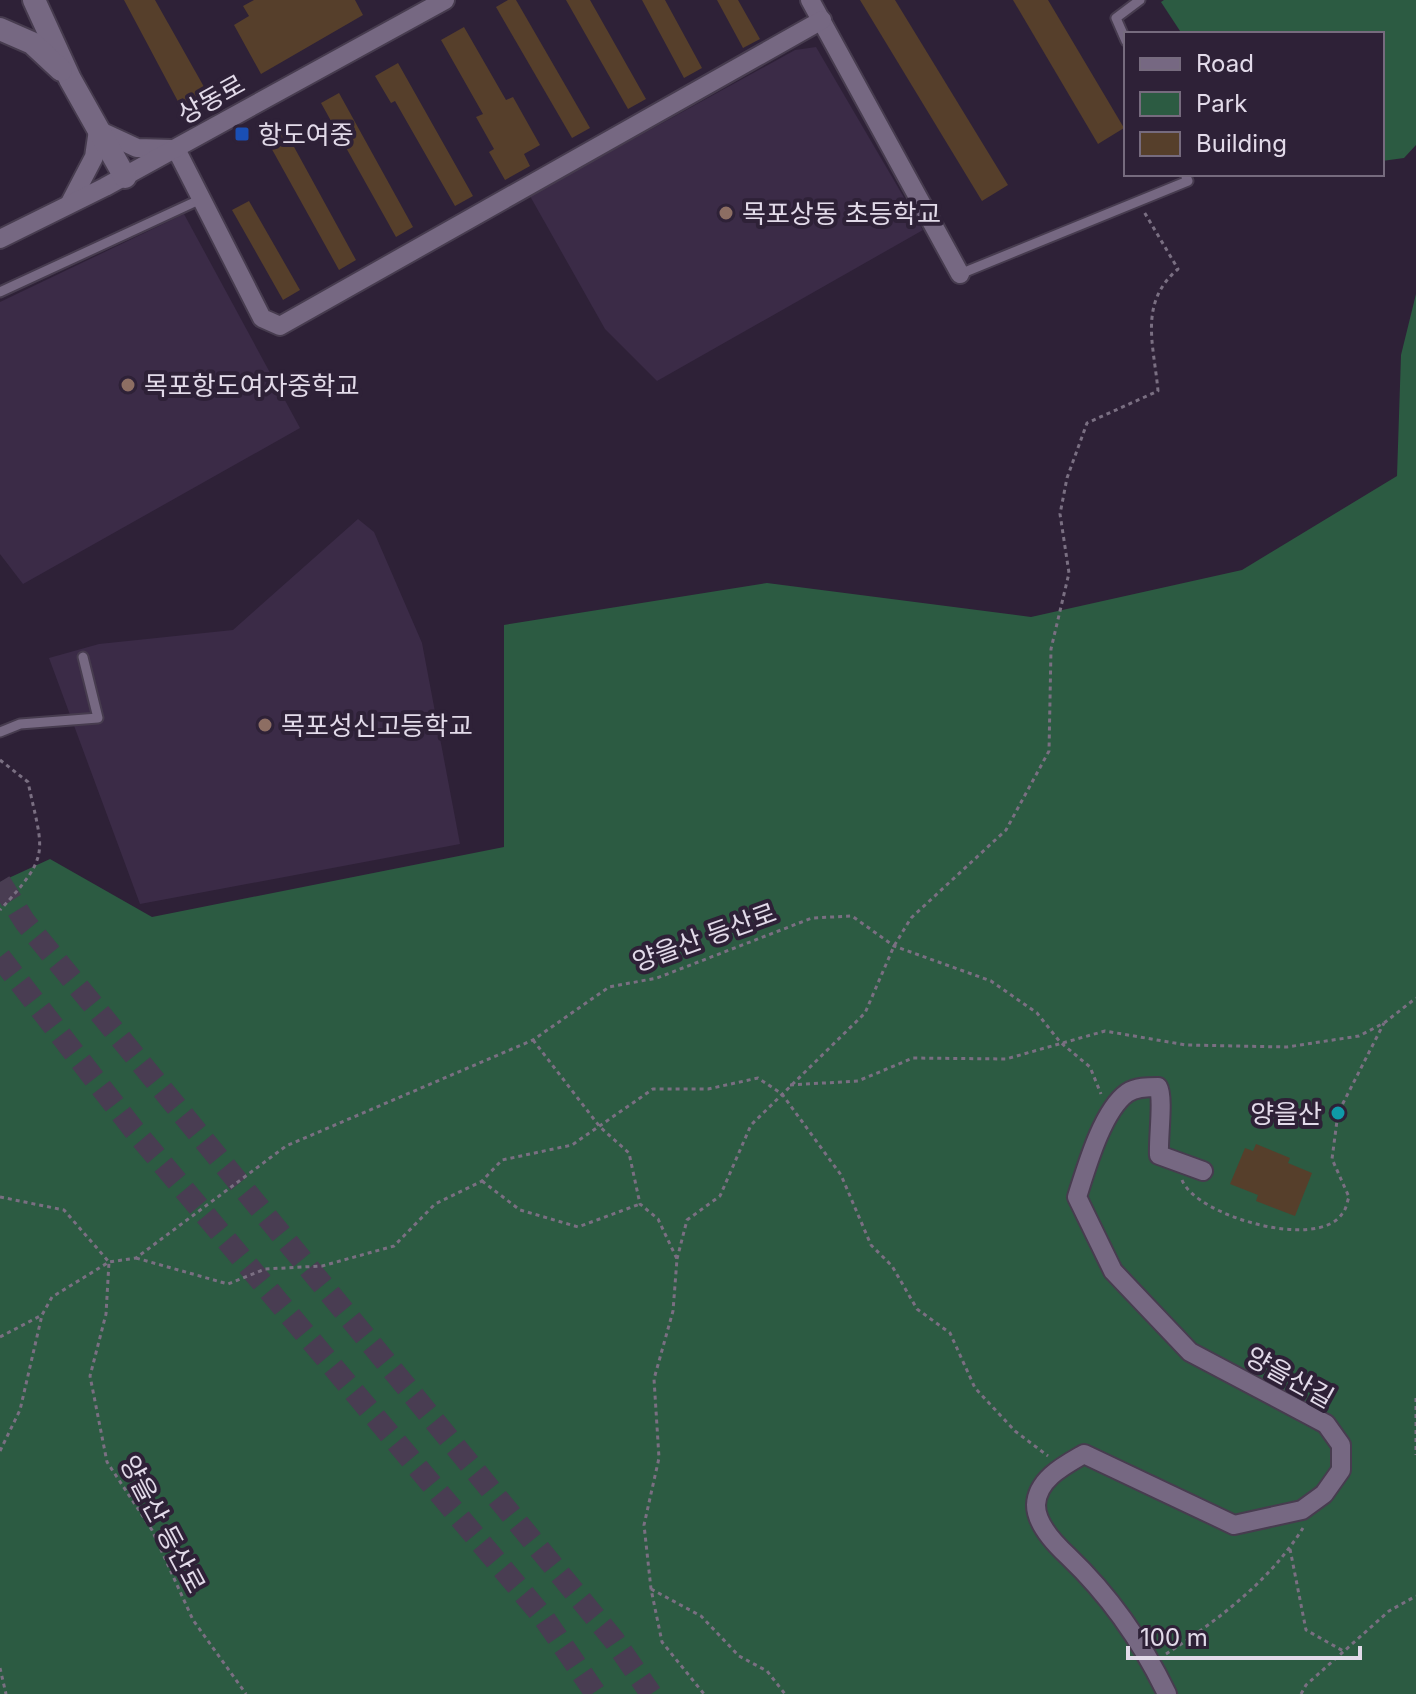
<svg xmlns="http://www.w3.org/2000/svg" width="1416" height="1694" viewBox="0 0 1416 1694" font-family="Inter,'Noto Sans KR',sans-serif">
<rect width="100%" height="100%" fill="#2e2137"/>
<g fill="#3b2b47">
<path d="M 816,47 L 923,230 L 657,381 L 605,329 L 530,196 L 795,50 Z"/>
<path d="M 184,214 L 300,428 L 23,584 L 0,554 L 0,302 Z"/>
<path d="M 358,519 L 374,532 L 422,643 L 460,844 L 140,904 L 49,658 L 99,644 L 233,630 Z"/>
</g>
<g fill="#2c5b42">
<path d="M 1164,0 L 1416,0 L 1416,145 L 1404,158 L 1382,161 L 1382,34 L 1182,34 L 1161,2 Z"/>
<path d="M 1416,294 L 1416,1694 L 0,1694 L 0,882 L 50,859 L 152,917 L 504,847 L 504,625 L 767,583 L 1031,617 L 1242,570 L 1397,476 L 1401,355 Z"/>
</g>
<g fill="#563f2b">
<path d="M 124,0 L 155,0 L 208,94 L 182,109 Z"/>
<path d="M 254,0 L 355,0 L 363,15 L 261,74 L 234,25 L 249,16 L 243,6 Z"/>
<path d="M 508,0 L 516,0 L 590,128 L 572,138 L 496,7 Z"/>
<path d="M 566,0 L 590,0 L 646,99 L 628,109 Z"/>
<path d="M 642,0 L 665,0 L 702,68 L 684,78 Z"/>
<path d="M 717,0 L 738,0 L 760,39 L 743,48 Z"/>
<path d="M 860,0 L 895,0 L 1008,185 L 982,201 Z"/>
<path d="M 1013,0 L 1048,0 L 1124,128 L 1098,144 Z"/>
<path d="M 464,27 L 506,100 L 513,97 L 540,145 L 524,154 L 530,166 L 505,180 L 489,152 L 494,149 L 476,117 L 483,114 L 441,40 Z"/>
<path d="M 398,63 L 473,196 L 455,206 L 395,101 L 391,103 L 375,76 Z"/>
<path d="M 339,93 L 413,227 L 396,237 L 321,103 Z"/>
<path d="M 282,125 L 356,260 L 339,270 L 264,135 Z"/>
<path d="M 249,201 L 300,290 L 283,300 L 232,210 Z"/>
<path d="M 1256,1144 L 1290,1158 L 1288,1163 L 1312,1173 L 1295,1216 L 1256,1201 L 1258,1195 L 1230,1184 L 1245,1148 L 1253,1151 Z"/>
</g>
<g fill="none" stroke-linecap="round" stroke-linejoin="round">
<g stroke="#493d52" stroke-width="22" stroke-dasharray="22 11" stroke-linecap="butt">
<path d="M 0,882 L 25,922 L 614,1640 L 651,1694"/>
<path d="M 0,957 L 134,1130 L 544,1618 L 596,1694"/>
</g>
<g stroke="#473c4f" stroke-width="13">
<g id="service">
<path d="M 1126,41 L 1116,18 L 1140,0"/>
<path d="M 960,274 L 1188,181 L 1185,174"/>
<path d="M 0,292 L 199,200"/>
<path d="M 0,732 L 20,724 L 98,718 L 83,657"/>
</g>
</g>
<g stroke="#473c4f" stroke-width="22">
<g id="minor">
<path d="M 810,0 L 960,274"/>
<path d="M 176,149 L 262,318 L 280,326 L 822,20"/>
<path d="M 70,203 L 94,157 L 98,130 L 137,148 L 173,149"/>
<path d="M 0,239 L 105,187 L 445,0"/>
<path d="M 1167,1694 C 1142,1642 1110,1596 1068,1556 C 1055,1544 1036,1524 1036,1505 C 1037,1479 1065,1465 1084,1454 L 1234,1525 L 1302,1510 L 1324,1494 L 1341,1470 L 1341,1445 L 1326,1424 L 1190,1352 L 1113,1271 L 1077,1197 C 1086,1169 1102,1111 1127,1093 C 1136,1087 1148,1087 1158,1087 C 1164,1097 1158,1138 1159,1155 L 1203,1171"/>
</g>
</g>
<g stroke="#473c4f" stroke-width="26">
<g id="tertiary">
<path d="M 34,0 L 70,79 L 125,177"/>
<path d="M 0,29 L 32,43 L 61,70"/>
</g>
</g>
<g stroke="#7a6f82" stroke-width="3" stroke-dasharray="4 4" stroke-linecap="butt">
<path d="M 0,760 L 28,782 C 43,853 52,854 0,910"/>
<path d="M 533,1040 L 600,1127 L 629,1153 L 640,1204 L 658,1219 L 677,1259 L 673,1311 L 654,1379 L 659,1458 L 644,1525 L 651,1589 L 662,1642 L 704,1694"/>
<path d="M 790,1085 L 858,1081 L 913,1058 L 1006,1059 L 1105,1031 L 1186,1045 L 1287,1047 L 1359,1036 L 1384,1023 L 1416,998"/>
<path d="M 1182,1180 C 1196,1216 1317,1251 1342,1214 C 1346,1210 1347,1202 1349,1197 L 1332,1159 L 1338,1113 L 1384,1023"/>
<path d="M 482,1181 L 520,1210 L 578,1227 L 640,1204"/>
<path d="M 0,1197 L 64,1210 L 109,1262 L 106,1314 L 90,1376 L 107,1462 L 152,1530 L 193,1620 L 246,1694"/>
<path d="M 136,1258 L 228,1284 L 265,1269 L 322,1266 L 394,1246 L 435,1204 L 482,1181 L 502,1160 L 572,1145 L 653,1089 L 708,1089 L 758,1078 L 782,1094 L 841,1175 L 871,1245 L 892,1266 L 917,1309 L 950,1333 L 975,1388 L 1015,1431 L 1048,1456"/>
<path d="M 677,1259 L 687,1220 L 720,1196 L 751,1125 L 865,1013 L 894,946 L 911,918 L 1006,830 L 1049,751 L 1051,649 L 1069,573 L 1060,514 L 1067,478 L 1087,423 L 1158,391 C 1154,345 1138,303 1178,269 L 1143,210"/>
<path d="M 0,1337 L 42,1315 L 52,1297 L 109,1262 L 136,1258 L 286,1146 L 533,1040 L 609,987 L 657,978 L 812,918 L 852,916 L 894,946 L 991,981 L 1037,1013 L 1060,1042 L 1090,1067 L 1101,1094"/>
<path d="M 1416,1398 L 1416,1455"/>
<path d="M 0,1451 L 20,1410 L 42,1315"/>
<path d="M 1290,1549 L 1306,1630 L 1345,1652"/>
<path d="M 651,1589 L 701,1616 L 739,1656 L 767,1671 L 785,1694"/>
<path d="M 1166,1654 C 1218,1620 1270,1581 1303,1528"/>
<path d="M 0,1668 L 6,1694"/>
<path d="M 1301,1694 L 1306,1685 L 1389,1611 L 1416,1596"/>
</g>
<use href="#service" stroke="#766882" stroke-width="9"/>
<use href="#minor" stroke="#766882" stroke-width="18"/>
<use href="#tertiary" stroke="#766882" stroke-width="22"/>
</g>
<rect fill="#1a4fb4" stroke="#2e2137" stroke-width="3" x="234" y="126" width="16" height="16" rx="4"/>
<g fill="#8d6e63" stroke="#2e2137" stroke-width="3">
<circle cx="726" cy="213" r="8"/>
<circle cx="128" cy="385" r="8"/>
<circle cx="265" cy="725" r="8"/>
</g>
<circle fill="#0f9aa8" stroke="#2e2137" stroke-width="3" cx="1338" cy="1113" r="8"/>
<g text-anchor="middle" dominant-baseline="central" stroke-width="8" stroke-linejoin="round" paint-order="stroke">
<g font-size="26" fill="#e2dae9" stroke="#2e2137">
<text transform="translate(211 99) rotate(-29)">상동로</text>
<text transform="translate(704 937) rotate(-20)">양을산 등산로</text>
<text transform="translate(1290 1377) rotate(29)">양을산길</text>
<text transform="translate(163 1524) rotate(62)">양을산 등산로</text>
</g>
<g font-size="26" fill="#e2dae9" stroke="#2e2137" text-anchor="start">
<text x="258" y="134">항도여중</text>
<text x="742" y="213">목포상동 초등학교</text>
<text x="144" y="385">목포항도여자중학교</text>
<text x="281" y="725">목포성신고등학교</text>
<text x="1322" y="1113" text-anchor="end">양을산</text>
</g>
</g>
<rect x="1124" y="32" width="260" height="144" fill="#2e2137" stroke="#766b7e" stroke-width="2"/>
<rect x="1140" y="58" width="40" height="12" fill="#766882" stroke="#766b7e" stroke-width="2"/>
<text x="1196" y="72" font-size="24" fill="#e2dae9">Road</text>
<rect x="1140" y="92" width="40" height="24" fill="#2c5b42" stroke="#766b7e" stroke-width="2"/>
<text x="1196" y="112" font-size="24" fill="#e2dae9">Park</text>
<rect x="1140" y="132" width="40" height="24" fill="#563f2b" stroke="#766b7e" stroke-width="2"/>
<text x="1196" y="152" font-size="24" fill="#e2dae9">Building</text>
<path d="M1128 1646v12h232v-12" fill="none" stroke="#e2dae9" stroke-width="4"/>
<text x="1140" y="1646" font-size="24" fill="#e2dae9" stroke="#2e2137" stroke-width="6" paint-order="stroke">100 m</text>
</svg>
